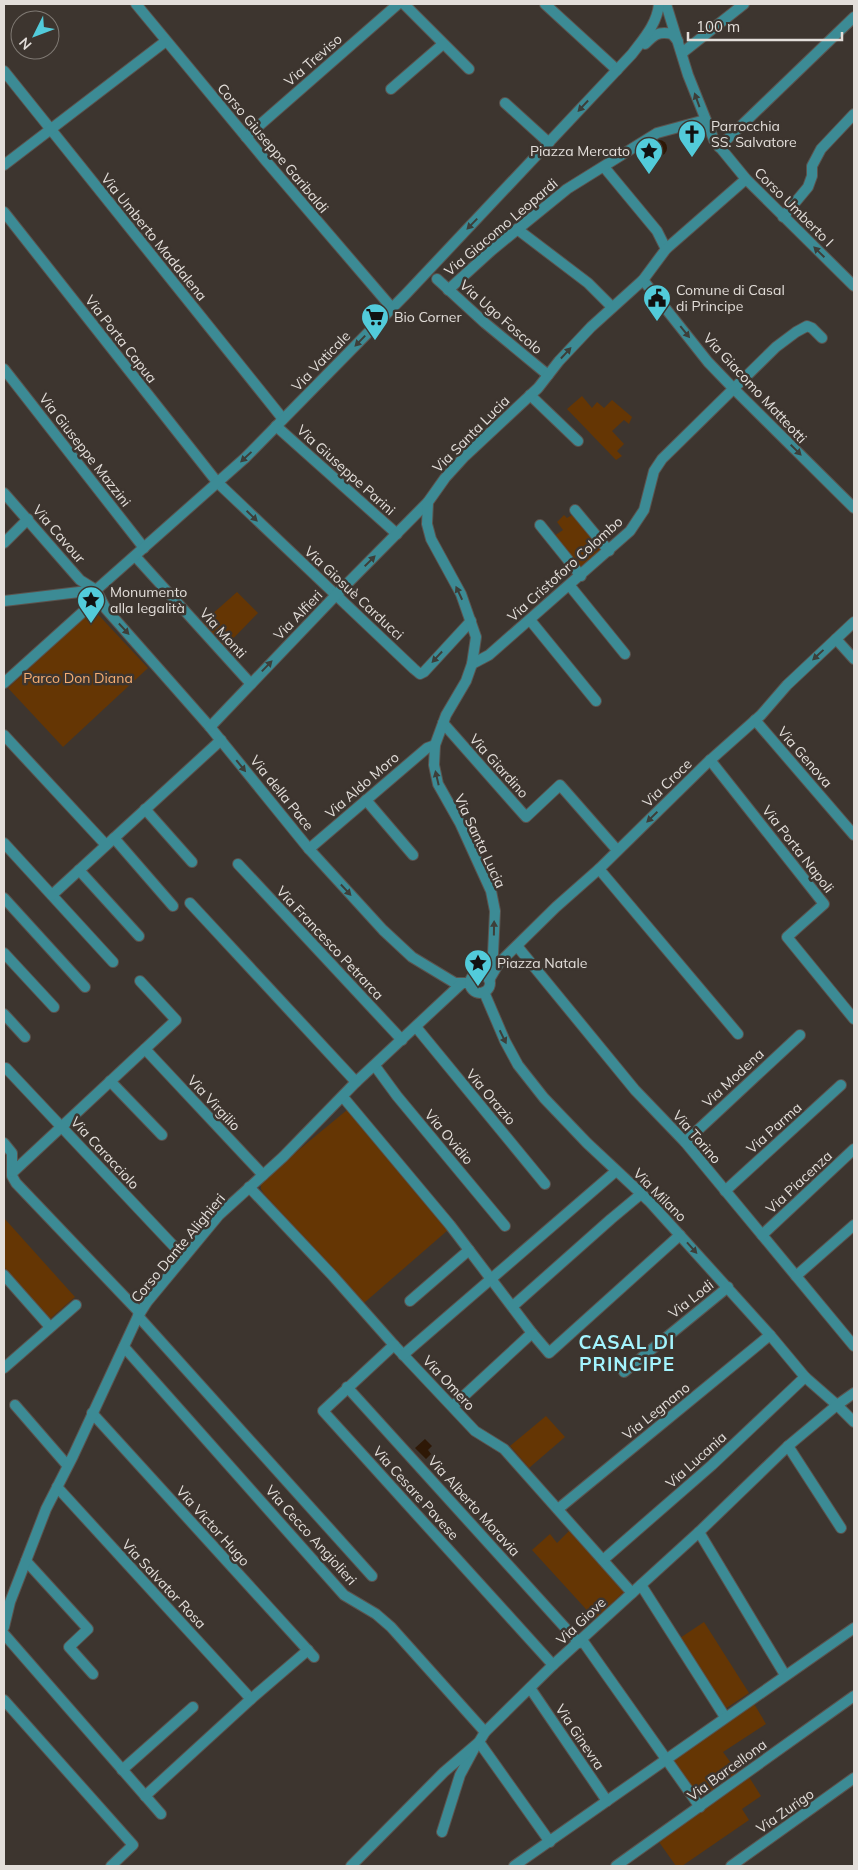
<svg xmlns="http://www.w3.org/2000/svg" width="858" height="1870" viewBox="0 0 858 1870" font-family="Mulish,sans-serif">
<rect width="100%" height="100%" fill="#3d352f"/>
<g fill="#653604">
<path d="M 582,396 L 592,408 L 597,402 L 604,408 L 612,400 L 632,417 L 629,424 L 624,420 L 612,431 L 624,444 L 617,451 L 622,456 L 616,460 L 567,409 Z"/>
<path d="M 564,515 L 567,518 L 572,515 L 601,549 L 580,568 L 554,536 L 563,530 L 557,522 Z"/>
<path d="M 237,592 L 258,613 L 223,649 L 201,624 Z"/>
<path d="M 93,609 L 148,668 L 63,747 L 8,688 Z"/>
<path d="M 347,1110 L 448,1230 L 364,1303 L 264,1194 L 261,1189 L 261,1181 Z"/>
<path d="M 4,1218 L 75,1297 L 50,1319 L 4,1267 Z"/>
<path d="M 546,1416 L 565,1437 L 529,1468 L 510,1446 Z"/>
<path d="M 571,1529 L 624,1592 L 595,1619 L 532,1550 L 550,1534 L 557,1543 Z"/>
<path d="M 704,1622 L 749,1693 L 725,1709 L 680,1638 Z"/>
<path d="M 753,1702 L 766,1724 L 723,1752 L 739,1774 C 729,1778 716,1775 715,1788 L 705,1795 L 696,1794 L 672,1760 Z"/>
<path d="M 749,1777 L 761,1796 L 742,1809 L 749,1820 L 682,1866 L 676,1866 L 659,1842 Z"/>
</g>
<g fill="#2e1806">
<circle cx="659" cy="148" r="8"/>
<path d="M 425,1439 L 432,1446 L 428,1450 L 431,1454 L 426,1459 L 415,1448 Z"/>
</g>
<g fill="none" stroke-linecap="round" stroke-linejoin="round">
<g stroke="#5b534e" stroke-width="12">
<g id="minor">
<path d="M 136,4 L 266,161 L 392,308"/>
<path d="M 404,4 L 469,69"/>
<path d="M 545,4 L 617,70"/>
<path d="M 666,4 L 688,75 L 714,140 L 746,179 L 854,286"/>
<path d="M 645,44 C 654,35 658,31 672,34 L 678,41"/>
<path d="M 682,53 L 744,4"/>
<path d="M 4,71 L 283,419"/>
<path d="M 391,89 L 443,44"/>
<path d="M 505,103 L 549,143"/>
<path d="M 246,137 L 398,4"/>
<path d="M 719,147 L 854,17"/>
<path d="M 4,165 L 166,41"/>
<path d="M 604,167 L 657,231 L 666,249"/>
<path d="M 4,212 L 217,482 L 414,669 L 420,674 L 424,672 L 471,621"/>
<path d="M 783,217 L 808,187 L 812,176 L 812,166 L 821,149 L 854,114"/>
<path d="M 517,229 L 588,283 L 612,307"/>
<path d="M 437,279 L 485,323 L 548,375"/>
<path d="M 643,280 L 708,362 L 734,389 L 854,508"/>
<path d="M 448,290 L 492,250 L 567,189 L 657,133 L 705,120"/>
<path d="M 4,369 L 144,548"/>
<path d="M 530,395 L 578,441"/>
<path d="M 276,426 L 397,534"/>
<path d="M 4,493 L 80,580 L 96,590 L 106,609 L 210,727 L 309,849 L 383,930 L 412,957 L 455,983 L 470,983"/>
<path d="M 575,510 L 609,551"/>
<path d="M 540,525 L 581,576"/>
<path d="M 4,543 L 28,519"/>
<path d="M 135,556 L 251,684"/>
<path d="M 570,586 L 625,654"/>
<path d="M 4,601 L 96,590 L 245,458 L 406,294 L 632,54 C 644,38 657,24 659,4"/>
<path d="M 530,620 L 596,701"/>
<path d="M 836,639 L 854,659"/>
<path d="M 472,664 L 489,655 L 630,531 L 644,510 L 654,471 L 662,459 L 776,347 L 796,332 L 807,326 L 812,328 L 822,338"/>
<path d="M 4,683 L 85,610 L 96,590"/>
<path d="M 755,720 L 854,835"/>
<path d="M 443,723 L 526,817 L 560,785 L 617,850"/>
<path d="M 210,727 L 336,595 L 428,502"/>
<path d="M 4,735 L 106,845"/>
<path d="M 710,760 L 824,904 L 787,937 L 854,1019"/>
<path d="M 366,800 L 413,855"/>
<path d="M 145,809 L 192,862"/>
<path d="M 114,838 L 173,906"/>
<path d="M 4,843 L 113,962"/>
<path d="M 309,849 L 427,748 L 435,745"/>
<path d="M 238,864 L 402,1040"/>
<path d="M 599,869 L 738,1034"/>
<path d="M 79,870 L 139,936"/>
<path d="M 52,895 L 221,740"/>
<path d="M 4,898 L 85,987"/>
<path d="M 190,903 L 356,1082"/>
<path d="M 517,946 L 635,1090 L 685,1142 L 854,1346"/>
<path d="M 4,953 L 54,1007"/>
<circle cx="480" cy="983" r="10"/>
<path d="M 484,974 L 493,954 L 495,911 L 491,891 L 460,823 L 438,784 L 434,765 L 435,745 L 446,715 L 466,681 L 472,664 L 476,637 L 461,594 L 431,539 L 427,524 L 428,502 L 445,478 L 465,456 L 538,388 L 559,361 L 591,327 L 643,280 L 666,249 L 746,179"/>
<path d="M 489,980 L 499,963 L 556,907 L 599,869 L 707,763 L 761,715 L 787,685 L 854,622"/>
<path d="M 484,992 L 505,1041 L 518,1065 L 544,1098 L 587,1143 L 649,1201 L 770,1335 L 805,1377 L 837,1405 L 854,1422"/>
<path d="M 4,1014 L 25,1037"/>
<path d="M 416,1027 L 545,1184"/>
<path d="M 145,1049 L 263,1175"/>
<path d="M 375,1066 L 397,1096 L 505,1226"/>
<path d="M 6,1068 L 184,1257"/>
<path d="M 110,1081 L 162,1135"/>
<path d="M 343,1097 L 450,1225 L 532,1333 L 549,1353 L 680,1235"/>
<path d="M 685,1142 L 800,1035"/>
<path d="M 4,1143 L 12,1153 L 12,1176 L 16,1183 L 140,1313"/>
<path d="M 13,1172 L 176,1020 L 140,981"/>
<path d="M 249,1187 L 332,1275 L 394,1345 L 475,1431 L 504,1449 L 632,1593"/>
<path d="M 725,1191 L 841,1085"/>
<path d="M 762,1235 L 854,1149"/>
<path d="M 4,1275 L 50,1327"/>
<path d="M 796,1276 L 854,1225"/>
<path d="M 410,1301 L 469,1250"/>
<path d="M 513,1306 L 611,1219 L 641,1194"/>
<path d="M 138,1316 L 372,1576"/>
<path d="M 394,1345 L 323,1411 L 553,1665"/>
<path d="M 124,1347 L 344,1595 L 376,1614 L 391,1627 L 485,1732"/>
<path d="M 403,1355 L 616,1171"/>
<path d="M 4,1368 L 76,1305"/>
<path d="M 624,1372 L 728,1287"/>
<path d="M 347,1387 L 579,1643"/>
<path d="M 15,1405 L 67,1465"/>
<path d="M 453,1406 L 532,1333"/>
<path d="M 92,1413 L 314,1657"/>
<path d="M 788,1446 L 841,1528"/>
<path d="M 57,1487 L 251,1699"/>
<path d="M 558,1509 L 770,1335"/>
<path d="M 699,1532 L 785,1675"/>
<path d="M 603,1560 L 712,1465 L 805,1377"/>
<path d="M 26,1561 L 88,1629 L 69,1647 L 93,1674"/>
<path d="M 641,1585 L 725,1717"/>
<path d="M 4,1627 L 10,1602 L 46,1509 L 73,1456 L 138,1316 L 147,1302 L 219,1215 L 283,1157 L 356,1082 L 461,984"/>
<path d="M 4,1634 L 161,1814"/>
<path d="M 582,1640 L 700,1807"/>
<path d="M 530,1688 L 607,1801"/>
<path d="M 4,1700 L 133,1845 L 111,1866"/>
<path d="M 479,1742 L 550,1842"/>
<path d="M 122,1770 L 193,1707"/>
<path d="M 145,1796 L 251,1699 L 308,1650"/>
<path d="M 442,1832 L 460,1775 L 474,1749"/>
<path d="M 351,1866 L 444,1772 L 479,1742 L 485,1732 L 553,1665 L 699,1532 L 788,1446 L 837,1405 L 854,1393"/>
<path d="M 514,1866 L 854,1628"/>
<path d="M 616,1866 L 854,1696"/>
<path d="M 731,1866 L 854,1778"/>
</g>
</g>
<use href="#minor" stroke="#3c8b95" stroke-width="10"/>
</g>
<defs><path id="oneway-solid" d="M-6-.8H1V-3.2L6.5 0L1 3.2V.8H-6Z" transform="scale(1.25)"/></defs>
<g fill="#3d3e39">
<use href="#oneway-solid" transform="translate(697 100) rotate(-110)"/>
<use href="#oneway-solid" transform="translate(583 106) rotate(133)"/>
<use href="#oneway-solid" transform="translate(472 224) rotate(134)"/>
<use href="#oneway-solid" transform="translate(819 252) rotate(-136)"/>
<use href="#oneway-solid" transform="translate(685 332) rotate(51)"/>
<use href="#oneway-solid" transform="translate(360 341) rotate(134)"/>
<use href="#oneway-solid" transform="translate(566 353) rotate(-47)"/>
<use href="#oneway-solid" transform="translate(796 450) rotate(45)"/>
<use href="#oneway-solid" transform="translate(246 457) rotate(137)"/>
<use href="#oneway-solid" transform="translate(252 516) rotate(44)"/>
<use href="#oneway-solid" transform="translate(370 561) rotate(-45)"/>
<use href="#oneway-solid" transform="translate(459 593) rotate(-115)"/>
<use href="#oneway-solid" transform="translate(124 629) rotate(47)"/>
<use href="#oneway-solid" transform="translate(818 655) rotate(137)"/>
<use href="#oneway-solid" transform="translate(437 657) rotate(133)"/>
<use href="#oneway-solid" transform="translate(267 666) rotate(-46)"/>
<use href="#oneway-solid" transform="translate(241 766) rotate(51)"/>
<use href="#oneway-solid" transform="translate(437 778) rotate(-103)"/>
<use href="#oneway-solid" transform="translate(652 817) rotate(136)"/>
<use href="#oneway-solid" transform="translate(346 890) rotate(47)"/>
<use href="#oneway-solid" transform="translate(494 928) rotate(-89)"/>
<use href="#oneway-solid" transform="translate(503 1037) rotate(64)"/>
<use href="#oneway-solid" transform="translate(692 1248) rotate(48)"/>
</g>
<defs>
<g id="church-pin" transform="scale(1.4375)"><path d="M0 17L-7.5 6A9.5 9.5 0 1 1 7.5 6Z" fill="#52cbda" stroke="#3d352f"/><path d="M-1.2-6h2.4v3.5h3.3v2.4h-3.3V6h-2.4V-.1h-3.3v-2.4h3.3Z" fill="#111"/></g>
<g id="sight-pin" transform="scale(1.4375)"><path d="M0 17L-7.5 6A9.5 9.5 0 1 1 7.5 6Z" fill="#52cbda" stroke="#3d352f"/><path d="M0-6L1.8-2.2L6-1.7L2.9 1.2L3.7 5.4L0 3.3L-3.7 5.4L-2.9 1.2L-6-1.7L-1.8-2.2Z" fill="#111"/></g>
<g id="civic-pin" transform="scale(1.4375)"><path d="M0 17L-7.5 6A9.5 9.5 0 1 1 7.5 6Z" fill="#52cbda" stroke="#3d352f"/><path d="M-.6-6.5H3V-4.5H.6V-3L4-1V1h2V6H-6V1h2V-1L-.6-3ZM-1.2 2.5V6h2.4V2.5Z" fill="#111"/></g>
<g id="supermarket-pin" transform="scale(1.4375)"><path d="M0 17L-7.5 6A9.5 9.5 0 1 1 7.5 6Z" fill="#52cbda" stroke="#3d352f"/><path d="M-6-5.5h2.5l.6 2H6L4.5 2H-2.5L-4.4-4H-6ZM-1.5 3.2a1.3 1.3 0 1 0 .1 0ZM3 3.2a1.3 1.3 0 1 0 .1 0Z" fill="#111"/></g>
</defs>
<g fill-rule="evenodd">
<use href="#church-pin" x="692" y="134"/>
<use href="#sight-pin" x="649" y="151"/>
<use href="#civic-pin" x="657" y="298"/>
<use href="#supermarket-pin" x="375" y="317"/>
<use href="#sight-pin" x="91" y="600"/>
<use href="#sight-pin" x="478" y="963"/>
</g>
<g text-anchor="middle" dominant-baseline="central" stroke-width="5" stroke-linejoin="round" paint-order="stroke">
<g font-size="14" fill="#e3deda" stroke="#3d352f">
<text transform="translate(313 60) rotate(-41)">Via Treviso</text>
<text transform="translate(273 148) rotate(50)">Corso Giuseppe Garibaldi</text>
<text transform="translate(794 207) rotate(45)">Corso Umberto I</text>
<text transform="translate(501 227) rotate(-40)">Via Giacomo Leopardi</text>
<text transform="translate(154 237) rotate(51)">Via Umberto Maddalena</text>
<text transform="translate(501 317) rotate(41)">Via Ugo Foscolo</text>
<text transform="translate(121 339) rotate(52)">Via Porta Capua</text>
<text transform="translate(321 361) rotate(-46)">Via Vaticale</text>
<text transform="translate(755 388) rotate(47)">Via Giacomo Matteotti</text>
<text transform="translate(471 434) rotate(-45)">Via Santa Lucia</text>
<text transform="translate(85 450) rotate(52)">Via Giuseppe Mazzini</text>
<text transform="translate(346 470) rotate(42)">Via Giuseppe Parini</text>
<text transform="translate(59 534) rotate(49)">Via Cavour</text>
<text transform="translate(565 569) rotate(-42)">Via Cristoforo Colombo</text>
<text transform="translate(354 593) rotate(43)">Via Giosuè Carducci</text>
<text transform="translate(298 615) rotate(-46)">Via Alfieri</text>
<text transform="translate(223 633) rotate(48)">Via Monti</text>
<text transform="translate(805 757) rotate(49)">Via Genova</text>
<text transform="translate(499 766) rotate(48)">Via Giardino</text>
<text transform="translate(667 783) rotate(-44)">Via Croce</text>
<text transform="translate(362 785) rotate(-41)">Via Aldo Moro</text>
<text transform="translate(282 793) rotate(51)">Via della Pace</text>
<text transform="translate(480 841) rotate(65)">Via Santa Lucia</text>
<text transform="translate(798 849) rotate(52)">Via Porta Napoli</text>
<text transform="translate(330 943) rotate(47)">Via Francesco Petrarca</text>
<text transform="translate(733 1078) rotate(-43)">Via Modena</text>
<text transform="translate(491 1097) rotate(50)">Via Orazio</text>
<text transform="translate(214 1103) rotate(47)">Via Virgilio</text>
<text transform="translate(774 1128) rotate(-42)">Via Parma</text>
<text transform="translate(449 1137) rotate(50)">Via Ovidio</text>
<text transform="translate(697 1137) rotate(49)">Via Torino</text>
<text transform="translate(105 1153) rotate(47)">Via Caracciolo</text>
<text transform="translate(799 1182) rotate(-43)">Via Piacenza</text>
<text transform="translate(660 1195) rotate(45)">Via Milano</text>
<text transform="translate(178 1248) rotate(-50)">Corso Dante Alighieri</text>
<text transform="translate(691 1299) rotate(-38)">Via Lodi</text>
<text transform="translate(449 1383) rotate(47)">Via Omero</text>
<text transform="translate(656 1411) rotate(-39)">Via Legnano</text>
<text transform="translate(696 1460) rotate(-42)">Via Lucania</text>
<text transform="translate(416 1493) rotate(48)">Via Cesare Pavese</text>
<text transform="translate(474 1506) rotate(48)">Via Alberto Moravia</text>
<text transform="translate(213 1526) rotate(48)">Via Victor Hugo</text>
<text transform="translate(311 1535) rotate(48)">Via Cecco Angiolieri</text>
<text transform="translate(164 1584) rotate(47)">Via Salvator Rosa</text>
<text transform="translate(581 1621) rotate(-43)">Via Giove</text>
<text transform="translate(580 1737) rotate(56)">Via Ginevra</text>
<text transform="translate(727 1770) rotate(-36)">Via Barcellona</text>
<text transform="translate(785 1811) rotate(-35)">Via Zurigo</text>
</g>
<g font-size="14" fill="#e3deda" stroke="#3d352f" text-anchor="start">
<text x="711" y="126">Parrocchia<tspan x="711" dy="16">SS. Salvatore</tspan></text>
<text x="630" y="151" text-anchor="end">Piazza Mercato</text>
<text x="676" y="290">Comune di Casal<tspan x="676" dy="16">di Principe</tspan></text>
<text x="394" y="317">Bio Corner</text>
<text x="110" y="592">Monumento<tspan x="110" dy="16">alla legalità</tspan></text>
<text x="497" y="963">Piazza Natale</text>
</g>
<g font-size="14" fill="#f7ae72" stroke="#3d352f">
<text x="78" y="678">Parco Don Diana</text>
</g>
<g font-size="19" font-weight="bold" letter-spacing="1" fill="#a3f4fe" stroke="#3d352f">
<text x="627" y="1342">CASAL DI<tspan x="627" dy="22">PRINCIPE</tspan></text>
</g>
</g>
<rect width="858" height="1870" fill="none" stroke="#e3deda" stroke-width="10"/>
<g transform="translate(35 35) rotate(228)"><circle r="24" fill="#3d352f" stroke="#7f7973"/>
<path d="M0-4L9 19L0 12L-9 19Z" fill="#52cbda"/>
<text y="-8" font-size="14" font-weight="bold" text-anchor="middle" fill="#e3deda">N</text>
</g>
<path d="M688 32v8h154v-8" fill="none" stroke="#e3deda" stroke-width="2.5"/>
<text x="696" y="32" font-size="15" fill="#e3deda" stroke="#3d352f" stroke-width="4" paint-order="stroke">100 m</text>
</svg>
